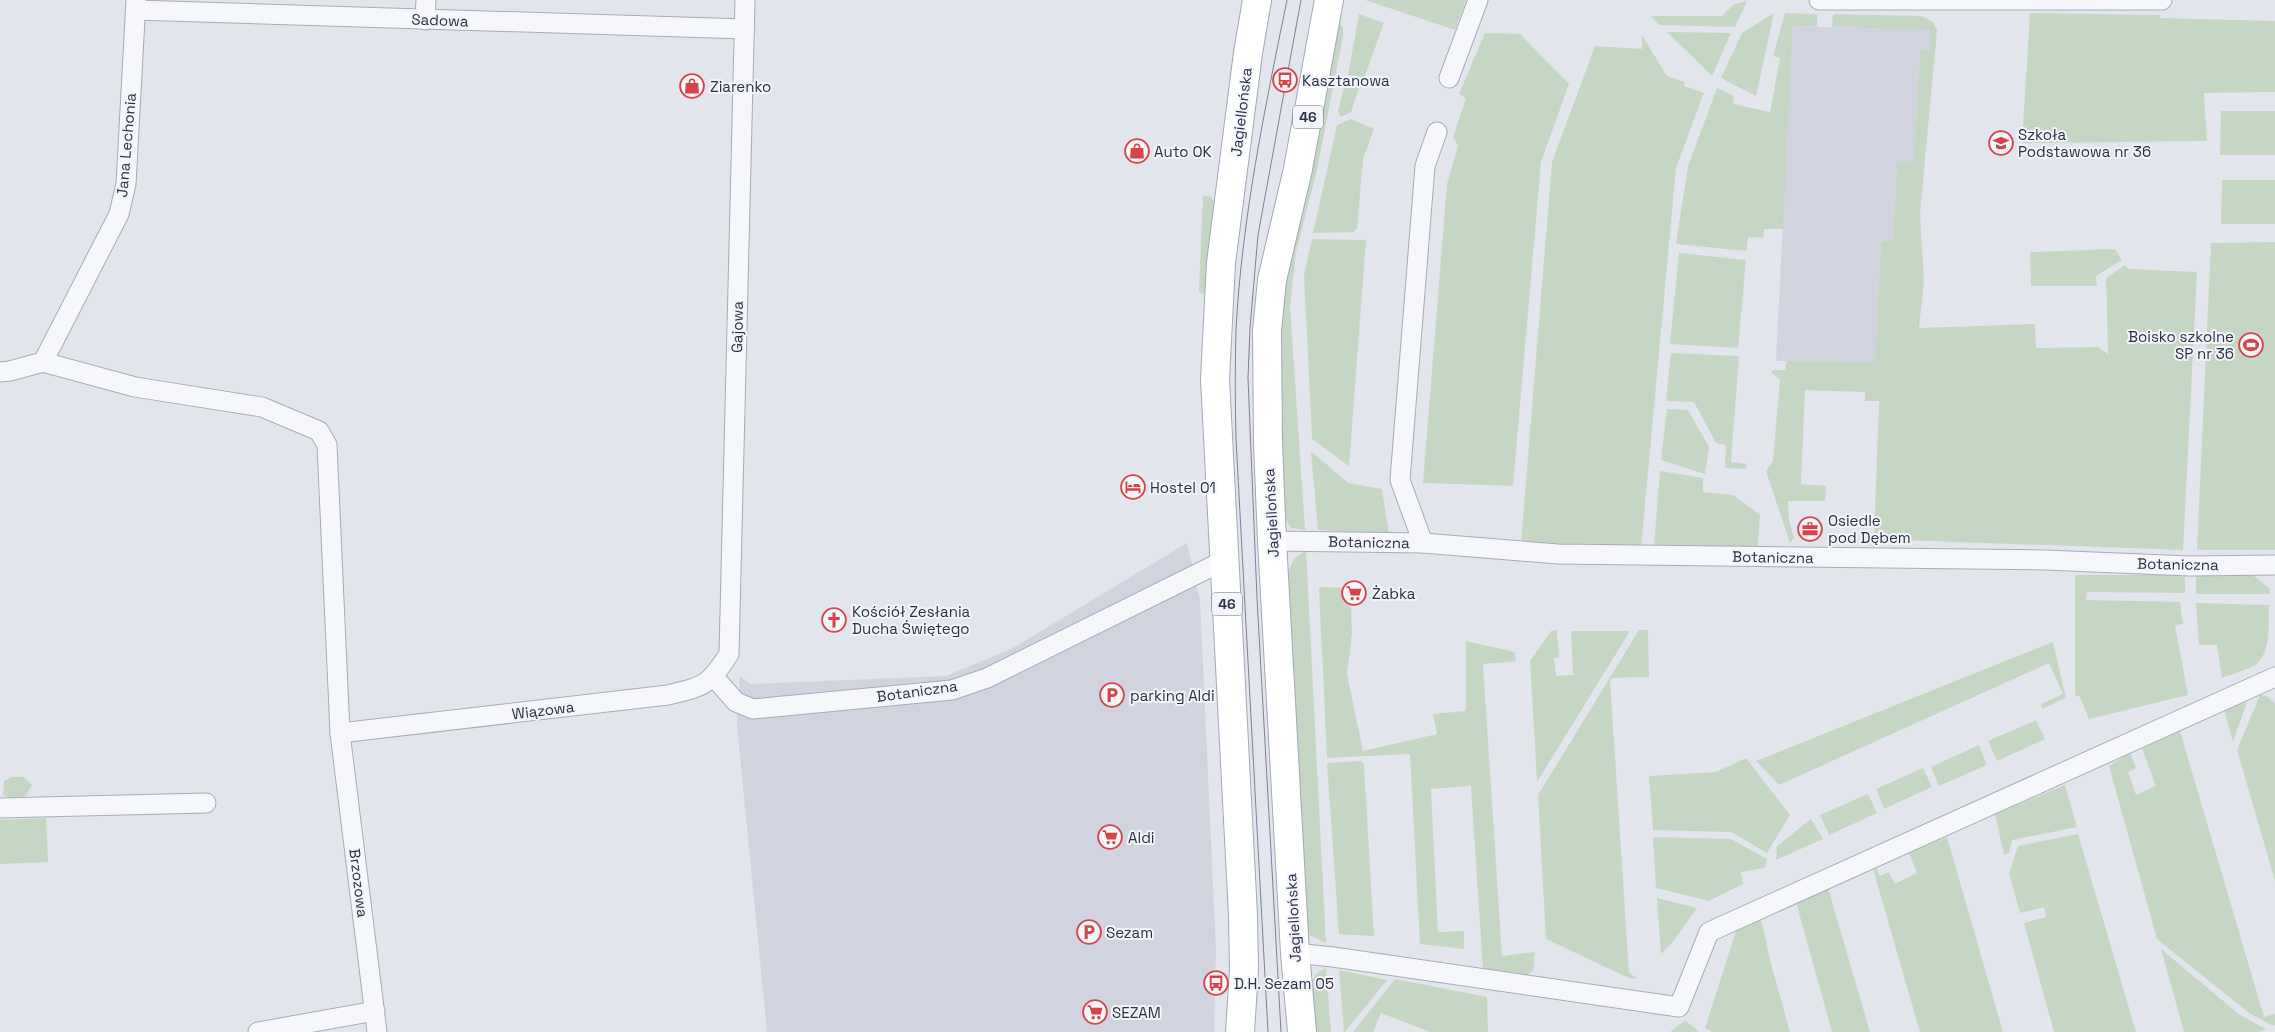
<svg xmlns="http://www.w3.org/2000/svg" width="2275" height="1032" viewBox="0 0 2275 1032" font-family="'Space Grotesk',sans-serif">
<rect width="100%" height="100%" fill="#e3e5ec"/>
<g fill="#d1d4de">
<path d="M 1793,26 L 1931,30 L 1931,50 L 1920,50 L 1914,164 L 1897,163 L 1893,240 L 1881,241 L 1875,362 L 1776,361 Z"/>
<path d="M 1187,543 L 1200,600 L 1216,951 L 1214,1032 L 767,1032 L 737,725 L 740,676 L 750,684 L 946,676 L 1011,649 Z"/>
</g>
<g fill="#c6d6c4">
<path d="M 1365,0 L 1466,0 L 1455,30 Z"/>
<path d="M 1747,1 L 1735,27 L 1659,25 L 1651,16 L 1722,16 L 1734,4 Z"/>
<path d="M 1774,13 L 1756,96 L 1721,78 L 1742,33 Z"/>
<path d="M 1785,13 L 1817,14 L 1817,26 L 1793,26 L 1783,229 L 1764,229 L 1763,238 L 1748,237 L 1746,251 L 1676,244 L 1688,166 L 1717,88 L 1734,96 L 1733,104 L 1770,112 L 1780,58 L 1773,56 Z"/>
<path d="M 2030,13 L 2160,15 L 2160,18 L 2275,21 L 2275,92 L 2204,93 L 2207,141 L 2022,143 Z"/>
<path d="M 1359,14 L 1384,23 L 1364,78 L 1348,75 Z"/>
<path d="M 1833,14 L 1920,16 L 1932,21 L 1937,30 L 1920,214 L 1924,282 L 1919,328 L 2035,324 L 2036,348 L 2098,347 L 2108,354 L 2106,278 L 2125,265 L 2129,269 L 2197,272 L 2183,550 L 1874,539 L 1879,401 L 1865,401 L 1865,392 L 1805,390 L 1801,484 L 1826,486 L 1825,501 L 1788,501 L 1789,520 L 1794,538 L 1790,543 L 1766,471 L 1773,461 L 1780,379 L 1771,373 L 1773,370 L 1785,370 L 1787,361 L 1875,362 L 1881,241 L 1893,240 L 1897,163 L 1914,163 L 1920,50 L 1931,50 L 1930,30 L 1832,27 Z"/>
<path d="M 1338,22 L 1343,27 L 1343,36 L 1317,170 L 1296,252 L 1290,307 L 1305,530 L 1291,528 L 1286,520 L 1278,418 L 1280,340 L 1285,278 Z"/>
<path d="M 1667,32 L 1731,33 L 1712,76 Z"/>
<path d="M 1485,33 L 1520,34 L 1569,84 L 1541,162 L 1513,486 L 1423,483 L 1447,184 L 1458,146 L 1453,137 L 1466,98 L 1459,94 Z"/>
<path d="M 1642,35 L 1667,76 L 1685,82 L 1684,86 L 1704,93 L 1676,168 L 1641,548 L 1521,543 L 1552,162 L 1595,46 L 1642,49 Z"/>
<path d="M 1345,83 L 1360,85 L 1351,112 L 1341,117 L 1338,111 Z"/>
<path d="M 2221,111 L 2275,111 L 2275,155 L 2220,155 Z"/>
<path d="M 1351,119 L 1374,129 L 1363,159 L 1357,229 L 1353,232 L 1313,233 L 1337,125 Z"/>
<path d="M 2222,180 L 2275,180 L 2275,224 L 2221,224 Z"/>
<path d="M 1203,195 L 1211,197 L 1216,204 L 1206,290 L 1203,295 L 1199,292 Z"/>
<path d="M 1312,239 L 1366,240 L 1349,466 L 1312,439 L 1304,275 Z"/>
<path d="M 2275,242 L 2275,550 L 2197,550 L 2211,243 Z"/>
<path d="M 2115,249 L 2122,260 L 2096,276 L 2097,286 L 2031,286 L 2030,252 Z"/>
<path d="M 1679,253 L 1746,260 L 1738,348 L 1670,344 Z"/>
<path d="M 1671,353 L 1739,356 L 1731,462 L 1747,464 L 1746,469 L 1725,468 L 1726,445 L 1716,443 L 1694,402 L 1666,401 Z"/>
<path d="M 1667,409 L 1688,410 L 1709,447 L 1705,474 L 1661,460 Z"/>
<path d="M 1311,451 L 1348,483 L 1382,489 L 1389,534 L 1318,530 Z"/>
<path d="M 1660,471 L 1703,478 L 1703,492 L 1733,495 L 1760,515 L 1757,551 L 1654,546 Z"/>
<path d="M 1306,551 L 1326,943 L 1311,936 L 1307,929 L 1287,581 C 1289,567 1292,557 1306,551 Z"/>
<path d="M 2196,571 L 2235,572 L 2254,576 L 2270,589 L 2270,594 L 2196,594 Z"/>
<path d="M 2075,575 L 2185,575 L 2185,593 L 2087,592 L 2086,600 L 2180,602 L 2183,624 L 2175,625 L 2188,695 L 2089,719 L 2080,697 L 2075,695 Z"/>
<path d="M 1319,587 L 1350,588 L 1352,633 L 1347,674 L 1363,751 L 1437,734 L 1433,714 L 1466,711 L 1466,641 L 1515,652 L 1516,661 L 1483,664 L 1502,956 L 1535,952 L 1533,970 L 1527,976 L 1483,969 L 1471,786 L 1431,789 L 1438,932 L 1464,931 L 1464,949 L 1420,944 L 1410,754 L 1327,758 Z"/>
<path d="M 2196,603 L 2269,605 C 2268,623 2272,653 2255,665 C 2248,670 2231,674 2222,678 L 2217,645 L 2199,645 Z"/>
<path d="M 1557,630 L 1559,658 L 1554,658 L 1556,676 L 1573,675 L 1571,631 L 1630,631 L 1537,782 L 1530,661 L 1551,631 Z"/>
<path d="M 1639,630 L 1648,630 L 1649,677 L 1612,678 L 1610,680 L 1629,973 L 1637,978 L 1631,979 L 1546,939 L 1538,795 Z"/>
<path d="M 2053,642 L 2066,698 L 2042,709 L 2041,704 L 2063,694 L 2049,663 L 1779,785 L 1756,761 Z"/>
<path d="M 2260,695 L 2267,696 L 2275,704 L 2275,881 L 2237,750 Z"/>
<path d="M 2247,702 L 2233,742 L 2225,713 L 2226,710 Z"/>
<path d="M 2036,720 L 2045,739 L 1997,761 L 1988,741 Z"/>
<path d="M 2180,731 L 2264,1017 L 2275,1014 L 2275,1025 L 2273,1026 L 2249,1013 L 2157,939 L 2109,766 L 2130,753 L 2136,768 L 2128,772 L 2136,795 L 2156,786 L 2142,749 Z"/>
<path d="M 1979,745 L 1987,765 L 1939,786 L 1931,767 Z"/>
<path d="M 1746,758 L 1790,815 L 1767,853 L 1731,832 L 1653,830 L 1649,776 L 1716,772 Z"/>
<path d="M 1362,761 L 1364,766 L 1374,936 L 1339,934 L 1327,763 Z"/>
<path d="M 1923,768 L 1932,787 L 1884,809 L 1876,789 Z"/>
<path d="M 12,777 L 24,777 L 32,785 L 26,796 L 12,799 L 3,795 L 4,781 Z"/>
<path d="M 2065,785 L 2077,827 L 2012,840 L 2009,853 L 2004,855 L 1995,814 Z"/>
<path d="M 1868,794 L 1877,813 L 1829,835 L 1820,815 Z"/>
<path d="M 46,818 L 48,862 L 0,864 L 0,820 Z"/>
<path d="M 1811,819 L 1823,839 L 1776,860 L 1777,846 Z"/>
<path d="M 2078,834 L 2136,1032 L 2054,1032 L 2024,923 L 2046,917 L 2044,907 L 2020,913 L 2009,873 L 2018,846 Z"/>
<path d="M 1653,837 L 1731,839 L 1767,859 L 1765,868 L 1741,872 L 1743,884 L 1709,901 L 1656,888 Z"/>
<path d="M 1947,837 L 2003,1032 L 1920,1032 L 1873,869 L 1876,867 L 1880,876 L 1889,872 L 1895,884 L 1917,873 L 1909,853 Z"/>
<path d="M 1828,888 L 1870,1032 L 1832,1032 L 1796,902 Z"/>
<path d="M 1657,898 L 1697,908 L 1672,943 L 1661,954 Z"/>
<path d="M 1761,918 L 1770,960 L 1790,1032 L 1712,1032 L 1705,1028 L 1737,928 Z"/>
<path d="M 2161,949 L 2240,1015 L 2266,1029 L 2259,1032 L 2184,1032 Z"/>
<path d="M 1326,968 L 1331,1032 L 1317,1032 C 1312,1013 1301,977 1326,968 Z"/>
<path d="M 1339,970 L 1387,980 L 1345,1032 L 1344,1032 Z"/>
<path d="M 1395,979 L 1487,997 L 1488,1032 L 1430,1032 L 1381,1013 L 1373,1032 L 1353,1032 Z"/>
<path d="M 1685,1020 L 1699,1032 L 1670,1032 Z"/>
</g>
<g fill="none" stroke-linecap="round" stroke-linejoin="round">
<g stroke="#a8abb7" stroke-width="21">
<g id="minor">
<path d="M 1819,0 L 2162,0"/>
<path d="M 136,10 L 745,29"/>
<path d="M 425,20 L 426,0"/>
<path d="M 1449,78 L 1478,0"/>
<path d="M 43,362 L 119,214 L 126,184 L 136,0"/>
<path d="M 0,372 L 10,371 L 43,362 L 135,387 L 262,407 L 319,431 L 327,445 L 340,733 L 377,1032"/>
<path d="M 1272,541 L 1423,543 L 1558,554 L 2045,560 L 2190,566 L 2275,565"/>
<path d="M 1423,543 L 1400,480 L 1425,166 L 1437,132"/>
<path d="M 714,677 L 736,702 L 753,709 L 952,690 L 987,678 L 1225,560"/>
<path d="M 340,733 L 668,695 C 705,686 708,686 729,654 L 745,0"/>
<path d="M 0,808 L 206,803"/>
<path d="M 1295,953 L 1333,957 L 1679,1007 L 1709,932 L 2275,677"/>
<path d="M 258,1032 L 375,1011"/>
</g>
</g>
<g stroke="#a1a8b8" stroke-width="30">
<g id="primary">
<path d="M 1240,1032 L 1244,970 L 1243,915 L 1215,379 L 1221,263 L 1248,53 L 1257,0"/>
<path d="M 1302,1032 L 1295,953 L 1272,541 L 1268,444 L 1267,331 L 1272,280 L 1298,169 L 1329,0"/>
</g>
</g>
<use href="#minor" stroke="#f6f7fa" stroke-width="19"/>
<use href="#primary" stroke="#fff" stroke-width="28"/>
<g stroke="#7b8296" stroke-width="1">
<path d="M 1268,1032 L 1236,439 C 1235,402 1235,366 1236,329 C 1242,218 1265,108 1287,0"/>
<path d="M 1281,1032 L 1257,598 L 1248,378 L 1250,328 L 1258,235 L 1301,0"/>
</g>
</g>
<defs>
<g id="bus-ring" transform="scale(1.25)"><circle r="9.5" fill="#f3f5f9" stroke="#d54448" stroke-width="1.5"/><path d="M-5-6H5V4H4V6H2V4H-2V6H-4V4H-5ZM-3.5-4V0h7V-4ZM-3.5 1.2v1.5H-2V1.2ZM2 1.2v1.5H3.5V1.2Z" fill="#d54448"/></g>
<g id="shop-ring" transform="scale(1.25)"><circle r="9.5" fill="#f3f5f9" stroke="#d54448" stroke-width="1.5"/><path d="M-5-2.5h2.3a2.7 3.5 0 0 1 5.4 0H5L5.5 6h-11ZM-1.5-2.5h3a1.5 2.3 0 0 0-3 0Z" fill="#d54448"/></g>
<g id="school-ring" transform="scale(1.25)"><circle r="9.5" fill="#f3f5f9" stroke="#d54448" stroke-width="1.5"/><path d="M0-5L7-2L0 1L-7-2ZM-4 1L0 2.5L4 1V4Q0 6-4 4Z" fill="#d54448"/></g>
<g id="stadium-ring" transform="scale(1.25)"><circle r="9.5" fill="#f3f5f9" stroke="#d54448" stroke-width="1.5"/><path d="M0-5a6.5 5 0 1 0 0 10a6.5 5 0 1 0 0-10ZM-3.5-1.8h7v3.6h-7Z" fill="#d54448"/></g>
<g id="hotel-ring" transform="scale(1.25)"><circle r="9.5" fill="#f3f5f9" stroke="#d54448" stroke-width="1.5"/><path d="M-6-4.5h1.5V1H6V5H4.5V3h-9V5H-6ZM-4 0a1.8 1.8 0 1 1 3.6 0ZM.5 0V-2.5h3Q6-2.5 6 0Z" fill="#d54448"/></g>
<g id="office-ring" transform="scale(1.25)"><circle r="9.5" fill="#f3f5f9" stroke="#d54448" stroke-width="1.5"/><path d="M-6-3h4V-5.5h4V-3h4V5H-6ZM-1-4.5V-3h2v-1.5ZM-6 0V1H6V0Z" fill="#d54448"/></g>
<g id="supermarket-ring" transform="scale(1.25)"><circle r="9.5" fill="#f3f5f9" stroke="#d54448" stroke-width="1.5"/><path d="M-6-5.5h2.5l.6 2H6L4.5 2H-2.5L-4.4-4H-6ZM-1.5 3.2a1.3 1.3 0 1 0 .1 0ZM3 3.2a1.3 1.3 0 1 0 .1 0Z" fill="#d54448"/></g>
<g id="church-ring" transform="scale(1.25)"><circle r="9.5" fill="#f3f5f9" stroke="#d54448" stroke-width="1.5"/><path d="M-1.2-6h2.4v3.5h3.3v2.4h-3.3V6h-2.4V-.1h-3.3v-2.4h3.3Z" fill="#d54448"/></g>
<g id="parking-ring" transform="scale(1.25)"><circle r="9.5" fill="#f3f5f9" stroke="#d54448" stroke-width="1.5"/><path d="M-3.5-5.5H1a3.5 3.5 0 0 1 0 7H-1V5.5H-3.5ZM-1-3.4V-.6H.8a1.4 1.4 0 0 0 0-2.8Z" fill="#d54448"/></g>
</defs>
<g fill-rule="evenodd">
<use href="#bus-ring" x="1285" y="80"/>
<use href="#shop-ring" x="692" y="86"/>
<use href="#school-ring" x="2001" y="143"/>
<use href="#shop-ring" x="1137" y="151"/>
<use href="#stadium-ring" x="2251" y="345"/>
<use href="#hotel-ring" x="1133" y="487"/>
<use href="#office-ring" x="1810" y="529"/>
<use href="#supermarket-ring" x="1354" y="593"/>
<use href="#church-ring" x="834" y="620"/>
<use href="#parking-ring" x="1112" y="695"/>
<use href="#supermarket-ring" x="1110" y="837"/>
<use href="#parking-ring" x="1089" y="932"/>
<use href="#bus-ring" x="1216" y="983"/>
<use href="#supermarket-ring" x="1095" y="1012"/>
</g>
<g text-anchor="middle" dominant-baseline="central" stroke-width="4" stroke-linejoin="round" paint-order="stroke">
<g fill="#f3f5f9" stroke="#666b7b" stroke-width="1">
<rect x="1293" y="105.5" width="30" height="23" rx="4"/>
<rect x="1212" y="592.5" width="30" height="23" rx="4"/>
</g>
<g font-size="14" font-weight="bold" fill="#2a3045">
<text x="1308" y="117">46</text>
<text x="1227" y="604">46</text>
</g>
<g font-size="15" fill="#2a3045" stroke="#f3f5f9">
<text transform="translate(440 20) rotate(2)">Sadowa</text>
<text transform="translate(1241 112) rotate(-83)">Jagiellońska</text>
<text transform="translate(126 145) rotate(-85)">Jana Lechonia</text>
<text transform="translate(737 327) rotate(-89)">Gajowa</text>
<text transform="translate(1271 513) rotate(-93)">Jagiellońska</text>
<text transform="translate(1369 542) rotate(1)">Botaniczna</text>
<text transform="translate(1773 557) rotate(1)">Botaniczna</text>
<text transform="translate(2178 564) rotate(1)">Botaniczna</text>
<text transform="translate(917 691) rotate(-8)">Botaniczna</text>
<text transform="translate(543 710) rotate(-7)">Wiązowa</text>
<text transform="translate(359 883) rotate(83)">Brzozowa</text>
<text transform="translate(1293 918) rotate(-93)">Jagiellońska</text>
</g>
<g font-size="15" fill="#2a3045" stroke="#f3f5f9" text-anchor="start">
<text x="1302" y="80">Kasztanowa</text>
<text x="710" y="86">Ziarenko</text>
<text x="2018" y="134">Szkoła<tspan x="2018" dy="17">Podstawowa nr 36</tspan></text>
<text x="1154" y="151">Auto OK</text>
<text x="2234" y="336" text-anchor="end">Boisko szkolne<tspan x="2234" dy="17">SP nr 36</tspan></text>
<text x="1150" y="487">Hostel 01</text>
<text x="1828" y="520">Osiedle<tspan x="1828" dy="17">pod Dębem</tspan></text>
<text x="1372" y="593">Żabka</text>
<text x="852" y="611">Kościół Zesłania<tspan x="852" dy="17">Ducha Świętego</tspan></text>
<text x="1130" y="695">parking Aldi</text>
<text x="1128" y="837">Aldi</text>
<text x="1106" y="932">Sezam</text>
<text x="1234" y="983">D.H. Sezam 05</text>
<text x="1112" y="1012">SEZAM</text>
</g>
</g>
</svg>
